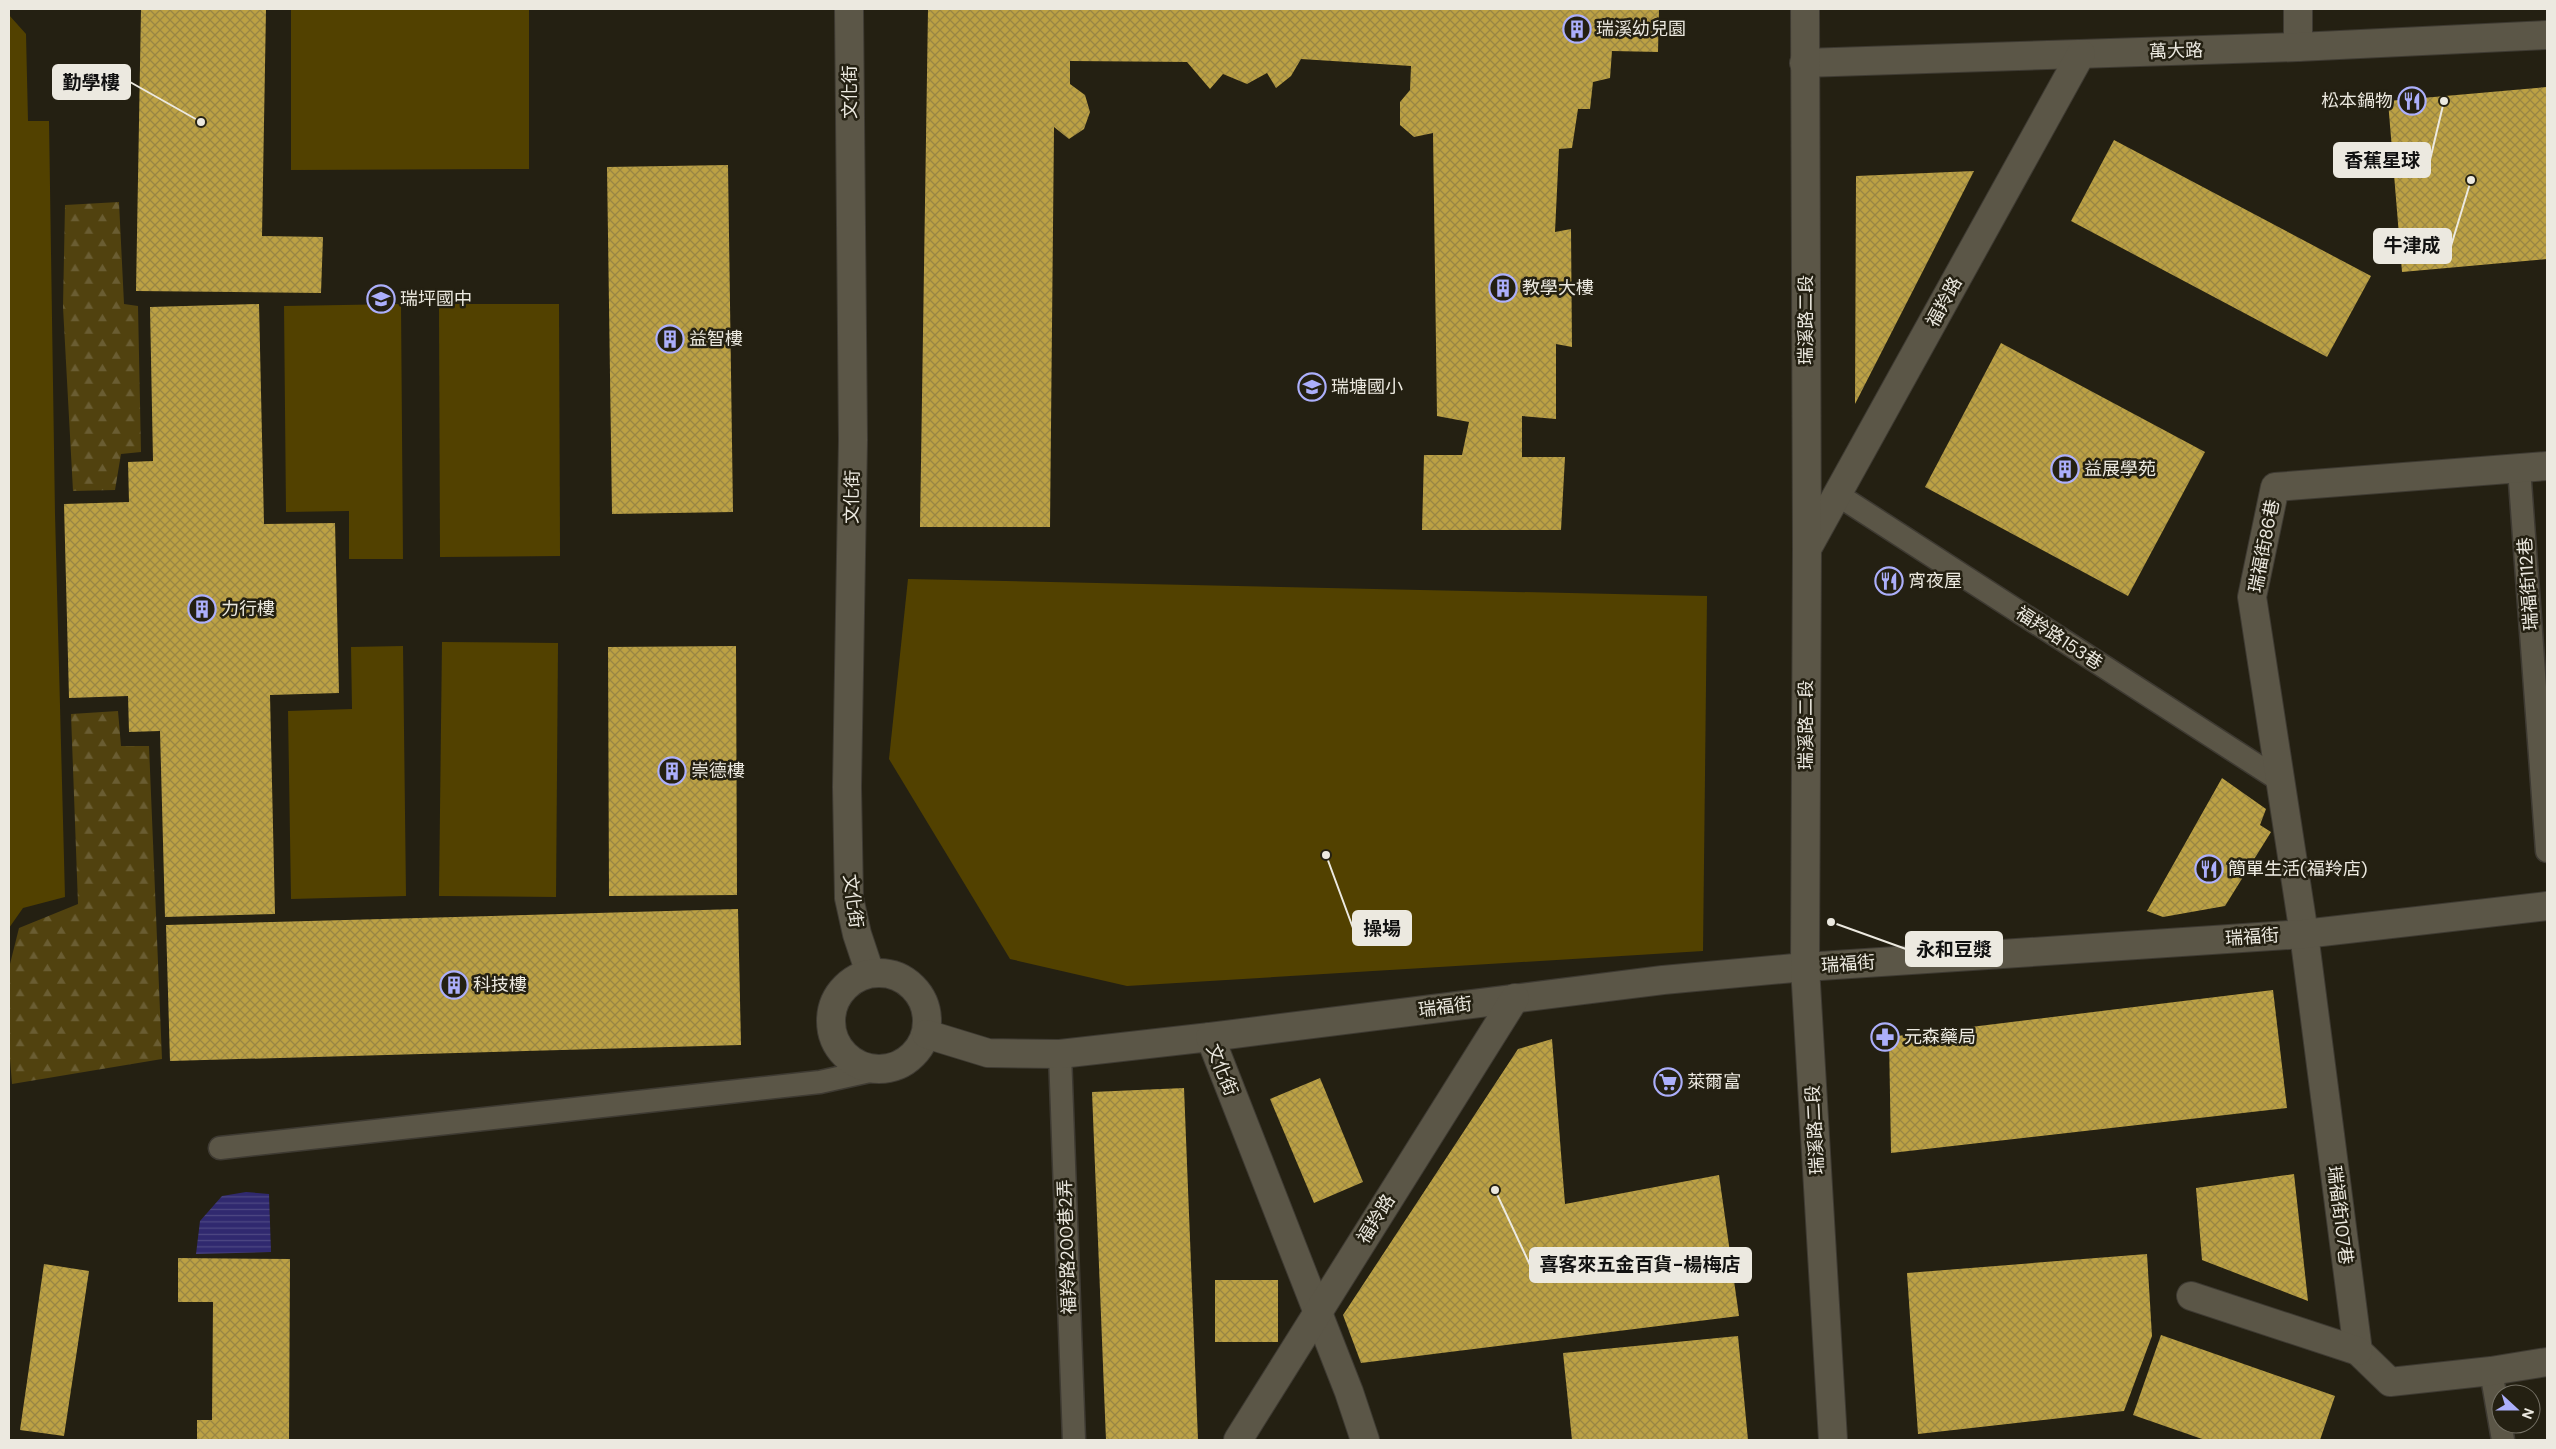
<svg xmlns="http://www.w3.org/2000/svg" width="2556" height="1449" viewBox="0 0 2556 1449" font-family="'DM Sans','Noto Sans TC',sans-serif">
<defs>
<pattern id="forest-firs" width="22" height="20" patternUnits="userSpaceOnUse" patternTransform="scale(1.25)"><rect width="22" height="20" fill="#51420f"/><path d="M5 1l3.5 6h-7zM16 11l3.5 6h-7z" fill="#6a5d32"/></pattern>
<pattern id="water-rules" width="6" height="5" patternUnits="userSpaceOnUse" patternTransform="scale(1.25)"><rect width="6" height="5" fill="#30296f"/><path d="M0 2.5h6" fill="none" stroke="#4e4883"/></pattern>
<pattern id="building-cross-hatch" width="8" height="8" patternUnits="userSpaceOnUse" patternTransform="scale(1.25)"><rect width="8" height="8" fill="#bca144"/><path d="M0 0l8 8M0 8l8-8" fill="none" stroke="#998644"/></pattern>
</defs>
<rect width="100%" height="100%" fill="#242012"/>
<g fill="#524100">
<path d="M 291,9 L 529,9 L 529,169 L 291,170 Z"/>
<path d="M 9,15 L 26,34 L 28,121 L 49,121 L 55,514 L 65,897 L 23,908 L 9,928 Z"/>
<path d="M 401,304 L 403,559 L 349,559 L 349,511 L 286,512 L 284,306 Z"/>
<path d="M 439,304 L 559,304 L 560,556 L 440,557 Z"/>
<path d="M 908,579 L 1707,596 L 1703,951 L 1127,986 L 1010,959 L 889,759 Z"/>
<path d="M 442,642 L 558,643 L 556,897 L 439,896 Z"/>
<path d="M 403,646 L 406,896 L 291,899 L 288,711 L 352,709 L 351,647 Z"/>
</g>
<g fill="url(#forest-firs)">
<path d="M 119,202 L 124,304 L 138,306 L 141,452 L 121,454 L 115,490 L 73,491 L 63,307 L 65,205 Z"/>
<path d="M 118,711 L 121,746 L 149,746 L 162,1059 L 12,1084 L 9,1047 L 9,968 L 19,928 L 78,904 L 71,714 Z"/>
</g>
<path fill="url(#water-rules)" d="M 246,1192 L 269,1194 L 271,1252 L 196,1254 L 200,1221 L 222,1196 Z"/>
<g fill="url(#building-cross-hatch)">
<path d="M 141,9 L 266,9 L 262,236 L 323,237 L 321,293 L 136,291 Z"/>
<path d="M 928,9 L 1659,9 L 1658,52 L 1612,51 L 1610,78 L 1593,82 L 1590,109 L 1578,109 L 1572,148 L 1559,149 L 1555,232 L 1571,229 L 1572,347 L 1556,344 L 1556,419 L 1522,416 L 1522,457 L 1565,457 L 1561,530 L 1422,530 L 1424,455 L 1462,455 L 1469,422 L 1437,416 L 1433,133 L 1414,137 L 1400,125 L 1400,102 L 1410,90 L 1411,66 L 1301,59 L 1291,76 L 1276,88 L 1267,73 L 1247,84 L 1223,74 L 1210,89 L 1187,62 L 1070,61 L 1070,84 L 1085,95 L 1090,112 L 1084,129 L 1069,139 L 1054,127 L 1050,527 L 920,527 Z"/>
<path d="M 2547,87 L 2547,259 L 2402,272 L 2388,101 Z"/>
<path d="M 2114,140 L 2371,276 L 2327,357 L 2071,221 Z"/>
<path d="M 728,165 L 733,512 L 612,514 L 607,167 Z"/>
<path d="M 1974,171 L 1855,404 L 1856,176 Z"/>
<path d="M 259,304 L 264,524 L 335,523 L 339,693 L 270,695 L 275,914 L 165,917 L 160,731 L 129,732 L 128,696 L 69,698 L 64,504 L 129,502 L 128,462 L 153,461 L 150,307 Z"/>
<path d="M 2001,343 L 2205,452 L 2128,596 L 1925,487 Z"/>
<path d="M 736,646 L 737,895 L 609,896 L 608,647 Z"/>
<path d="M 2222,778 L 2266,809 L 2260,825 L 2271,832 L 2225,906 L 2163,917 L 2147,911 Z"/>
<path d="M 738,909 L 741,1045 L 170,1061 L 166,925 Z"/>
<path d="M 2273,990 L 2287,1108 L 1891,1153 L 1889,1037 Z"/>
<path d="M 1552,1039 L 1565,1204 L 1719,1175 L 1739,1316 L 1361,1363 L 1343,1315 L 1518,1049 Z"/>
<path d="M 1320,1078 L 1363,1182 L 1314,1203 L 1270,1099 Z"/>
<path d="M 1184,1088 L 1198,1440 L 1106,1440 L 1092,1092 Z"/>
<path d="M 2294,1174 L 2308,1301 L 2202,1260 L 2196,1188 Z"/>
<path d="M 2147,1254 L 2152,1336 L 2124,1411 L 1918,1434 L 1907,1273 Z"/>
<path d="M 178,1258 L 290,1259 L 289,1440 L 197,1440 L 197,1420 L 212,1420 L 213,1302 L 178,1302 Z"/>
<path d="M 44,1264 L 89,1271 L 64,1436 L 20,1430 Z"/>
<rect x="1215" y="1280" width="63" height="62"/>
<path d="M 2161,1335 L 2335,1396 L 2320,1440 L 2205,1440 L 2133,1415 Z"/>
<path d="M 1738,1336 L 1748,1440 L 1572,1440 L 1563,1353 Z"/>
</g>
<g fill="none" stroke-linecap="round" stroke-linejoin="round">
<g stroke="#3e3a32" stroke-width="25">
<g id="lane">
<path d="M 2519,468 L 2547,851"/>
<path d="M 1838,495 L 2281,781"/>
<path d="M 1060,1054 L 1074,1440"/>
<path d="M 220,1148 L 820,1082 L 879,1069"/>
<path d="M 2491,1371 L 2503,1440"/>
</g>
</g>
<g stroke="#3e3a32" stroke-width="30">
<g id="street">
<path d="M 849,9 L 853,440 L 847,787 L 849,898 L 857,934 L 870,973"/>
<path d="M 2298,47 L 2298,9"/>
<path d="M 1804,63 L 2298,47 L 2547,35"/>
<path d="M 2547,466 L 2275,487 L 2252,597 L 2304,934 L 2358,1351 L 2390,1382 L 2491,1371 L 2547,1362"/>
<path d="M 1807,549 L 2081,54"/>
<circle cx="879" cy="1021" r="48"/>
<path d="M 926,1034 L 988,1053 L 1060,1054 L 1210,1037 L 1349,1392 L 1365,1440"/>
<path d="M 1210,1037 L 1663,980 L 1805,967 L 2304,934 L 2547,906"/>
<path d="M 2191,1296 L 2358,1351"/>
<path d="M 1238,1440 L 1515,998"/>
</g>
</g>
<g stroke="#3e3a32" stroke-width="30">
<path id="secondary" d="M 1805,9 L 1807,549 L 1805,967 L 1833,1440"/>
</g>
<use href="#lane" stroke="#5b5647" stroke-width="22"/>
<use href="#street" stroke="#5b5647" stroke-width="28"/>
<use href="#secondary" stroke="#5b5647" stroke-width="28"/>
</g>
<defs>
<g id="building-ring" transform="scale(1.4375)"><circle r="9.5" fill="#242012" stroke="#acaffb" stroke-width="1.5"/><path d="M-4-6H4V6H1V3H-1V6H-4ZM-2.5-4.3h1.7v1.8h-1.7ZM.8-4.3h1.7v1.8H.8ZM-2.5-1h1.7V.8h-1.7ZM.8-1h1.7V.8H.8Z" fill="#acaffb"/></g>
<g id="restaurant-ring" transform="scale(1.4375)"><circle r="9.5" fill="#242012" stroke="#acaffb" stroke-width="1.5"/><path d="M-5-6h1v4h1v-4h1v4h1v-4h1v5L-1.5 .5V6h-2V.5L-5-1ZM5-6V6H3V1.5H1.5Q1.5-4 5-6Z" fill="#acaffb"/></g>
<g id="school-ring" transform="scale(1.4375)"><circle r="9.5" fill="#242012" stroke="#acaffb" stroke-width="1.5"/><path d="M0-5L7-2L0 1L-7-2ZM-4 1L0 2.5L4 1V4Q0 6-4 4Z" fill="#acaffb"/></g>
<g id="pharmacy-ring" transform="scale(1.4375)"><circle r="9.5" fill="#242012" stroke="#acaffb" stroke-width="1.5"/><path d="M-2-6h4v4h4v4h-4v4h-4v-4h-4v-4h4Z" fill="#acaffb"/></g>
<g id="supermarket-ring" transform="scale(1.4375)"><circle r="9.5" fill="#242012" stroke="#acaffb" stroke-width="1.5"/><path d="M-6-5.5h2.5l.6 2H6L4.5 2H-2.5L-4.4-4H-6ZM-1.5 3.2a1.3 1.3 0 1 0 .1 0ZM3 3.2a1.3 1.3 0 1 0 .1 0Z" fill="#acaffb"/></g>
</defs>
<g fill-rule="evenodd">
<use href="#building-ring" x="1577" y="29"/>
<use href="#restaurant-ring" x="2412" y="101"/>
<use href="#building-ring" x="1503" y="288"/>
<use href="#school-ring" x="381" y="299"/>
<use href="#building-ring" x="670" y="339"/>
<use href="#school-ring" x="1312" y="387"/>
<use href="#building-ring" x="2065" y="469"/>
<use href="#restaurant-ring" x="1889" y="581"/>
<use href="#building-ring" x="202" y="609"/>
<use href="#building-ring" x="672" y="771"/>
<use href="#restaurant-ring" x="2209" y="869"/>
<use href="#building-ring" x="454" y="985"/>
<use href="#pharmacy-ring" x="1885" y="1037"/>
<use href="#supermarket-ring" x="1668" y="1082"/>
</g>
<g text-anchor="middle" dominant-baseline="central" stroke-width="5" stroke-linejoin="round" paint-order="stroke">
<g font-size="18" fill="#ece9e0" stroke="#242012" text-anchor="start">
<text x="1596" y="29">瑞溪幼兒園</text>
<text x="2393" y="101" text-anchor="end">松本鍋物</text>
<text x="1522" y="288">教學大樓</text>
<text x="400" y="299">瑞坪國中</text>
<text x="689" y="339">益智樓</text>
<text x="1331" y="387">瑞塘國小</text>
<text x="2084" y="469">益展學苑</text>
<text x="1908" y="581">宵夜屋</text>
<text x="221" y="609">力行樓</text>
<text x="691" y="771">崇德樓</text>
<text x="2228" y="869">簡單生活(福羚店)</text>
<text x="473" y="985">科技樓</text>
<text x="1904" y="1037">元森藥局</text>
<text x="1687" y="1082">萊爾富</text>
</g>
<g font-size="18" fill="#ece9e0" stroke="#242012">
<text transform="translate(2176 51) rotate(-2)">萬大路</text>
<text transform="translate(850 92) rotate(-90)">文化街</text>
<text transform="translate(1944 302) rotate(-61)">福羚路</text>
<text transform="translate(1806 320) rotate(-90)">瑞溪路二段</text>
<text transform="translate(852 497) rotate(-89)">文化街</text>
<text transform="translate(2264 546) rotate(-79)">瑞福街86巷</text>
<text transform="translate(2528 584) rotate(-94)">瑞福街112巷</text>
<text transform="translate(2059 638) rotate(33)">福羚路153巷</text>
<text transform="translate(1806 725) rotate(-90)">瑞溪路二段</text>
<text transform="translate(853 901) rotate(83)">文化街</text>
<text transform="translate(2252 937) rotate(-4)">瑞福街</text>
<text transform="translate(1848 964) rotate(-4)">瑞福街</text>
<text transform="translate(1445 1007) rotate(-7)">瑞福街</text>
<text transform="translate(1222 1070) rotate(68)">文化街</text>
<text transform="translate(1815 1130) rotate(-93)">瑞溪路二段</text>
<text transform="translate(2340 1215) rotate(83)">瑞福街107巷</text>
<text transform="translate(1376 1219) rotate(-58)">福羚路</text>
<text transform="translate(1067 1247) rotate(-92)">福羚路200巷2弄</text>
</g>
</g>
<path fill="none" stroke="#ece9e0" stroke-width="2" d="M201 122L130 82M2444 101L2430 160M2471 180L2451 246M1326 855L1353 928M1831 922L1906 949M1495 1190L1530 1265"/>
<g fill="#ece9e0" stroke="#242012" stroke-width="2">
<circle cx="201" cy="122" r="5"/>
<circle cx="2444" cy="101" r="5"/>
<circle cx="2471" cy="180" r="5"/>
<circle cx="1326" cy="855" r="5"/>
<circle cx="1831" cy="922" r="5"/>
<circle cx="1495" cy="1190" r="5"/>
</g>
<g fill="#ece9e0" stroke="#ece9e0" stroke-width="2">
<rect x="53" y="65" width="77" height="34" rx="5"/>
<rect x="2334" y="143" width="96" height="34" rx="5"/>
<rect x="2374" y="229" width="77" height="34" rx="5"/>
<rect x="1353" y="911" width="58" height="34" rx="5"/>
<rect x="1906" y="932" width="96" height="34" rx="5"/>
<rect x="1530" y="1248" width="221" height="34" rx="5"/>
</g>
<g font-size="19" text-anchor="middle" font-weight="bold" fill="#111">
<text x="91" y="89">勤學樓</text>
<text x="2382" y="167">香蕉星球</text>
<text x="2412" y="252">牛津成</text>
<text x="1382" y="935">操場</text>
<text x="1954" y="956">永和豆漿</text>
<text x="1640" y="1271">喜客來五金百貨-楊梅店</text>
</g>
<rect width="2556" height="1449" fill="none" stroke="#ece9e0" stroke-width="20"/>
<g transform="translate(2516 1409) rotate(111)"><circle r="24" fill="#242012" stroke="#747064"/>
<path d="M0-4L9 19L0 12L-9 19Z" fill="#acaffb"/>
<text y="-8" font-size="14" font-weight="bold" text-anchor="middle" fill="#ece9e0">N</text>
</g>
</svg>
